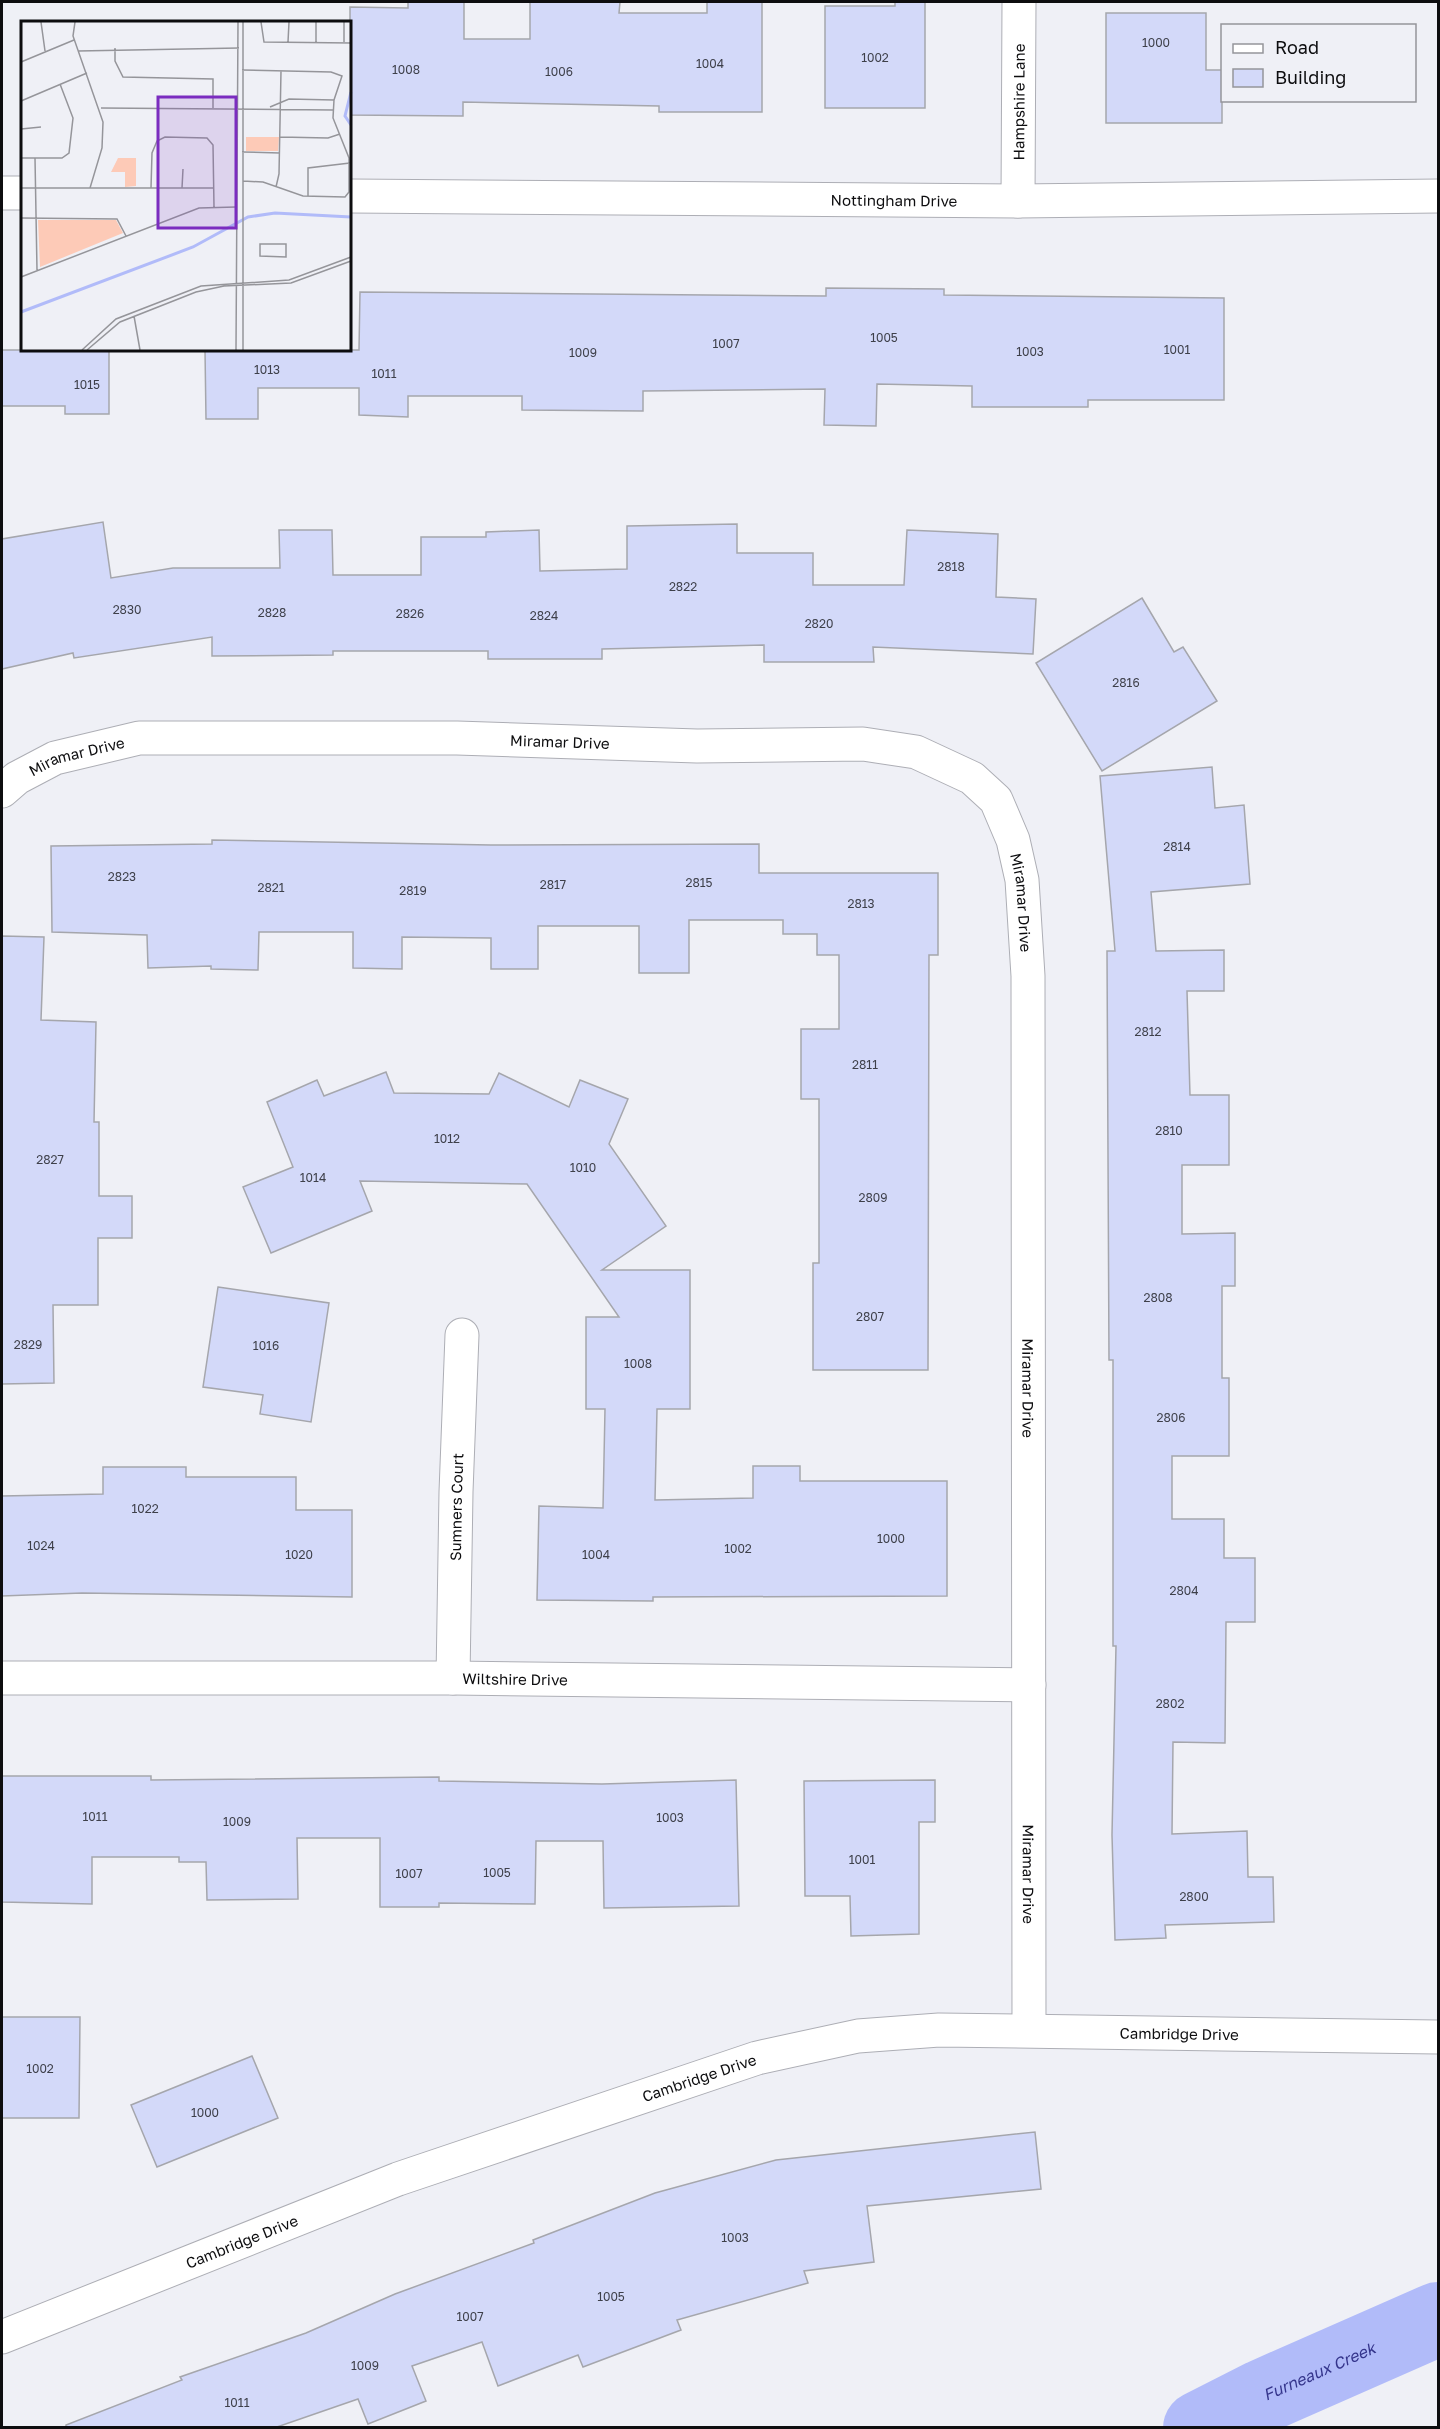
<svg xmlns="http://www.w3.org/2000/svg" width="1440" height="2429" viewBox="0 0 1440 2429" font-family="'Golos Text',sans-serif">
<rect width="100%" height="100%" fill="#eff0f6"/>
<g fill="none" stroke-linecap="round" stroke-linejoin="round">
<path stroke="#b1bbf9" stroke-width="74" id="s1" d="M 1200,2428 L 1263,2396 L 1438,2319"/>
</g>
<g fill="#d3d9f9" stroke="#a5a6ac" stroke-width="1.5">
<path d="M 408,2 L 464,2 L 464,39 L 530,39 L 530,2 L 620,2 L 619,13 L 707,13 L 707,2 L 762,2 L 762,112 L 659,112 L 659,106 L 463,102 L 463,116 L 350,115 L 350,7 L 408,8 Z"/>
<path d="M 895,2 L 925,2 L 925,108 L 825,108 L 825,6 L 895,6 Z"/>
<path d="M 1106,13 L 1206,13 L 1206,70 L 1222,70 L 1222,123 L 1106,123 Z"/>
<path d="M 826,288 L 944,289 L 944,295 L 1224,298 L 1224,400 L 1088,400 L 1088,407 L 972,407 L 972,386 L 877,384 L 876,426 L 824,425 L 825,389 L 643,391 L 643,411 L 522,410 L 522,396 L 408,396 L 408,417 L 359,415 L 359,388 L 258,388 L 258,419 L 206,419 L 205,350 L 359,350 L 360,292 L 826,296 Z"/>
<path d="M 2,350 L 109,350 L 109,414 L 65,414 L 65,406 L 2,406 Z"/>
<path d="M 103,522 L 111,578 L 173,568 L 280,568 L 279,530 L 332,530 L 333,575 L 421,575 L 421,537 L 486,537 L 486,532 L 539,530 L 540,571 L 627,569 L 627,526 L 737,524 L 737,553 L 813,553 L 813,585 L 904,585 L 907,530 L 998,534 L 996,597 L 1036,599 L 1033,654 L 873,647 L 874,662 L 764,662 L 764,645 L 602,649 L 602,659 L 488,659 L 488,651 L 333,651 L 333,655 L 212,656 L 212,637 L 74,658 L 73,653 L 2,669 L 2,539 Z"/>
<path d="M 1142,598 L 1174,652 L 1183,647 L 1217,701 L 1102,771 L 1036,663 Z"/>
<path d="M 1212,767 L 1215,808 L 1244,805 L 1250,884 L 1151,892 L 1156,951 L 1224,950 L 1224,991 L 1187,991 L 1190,1095 L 1229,1095 L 1229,1165 L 1182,1165 L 1182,1234 L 1235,1233 L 1235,1286 L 1222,1286 L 1222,1378 L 1229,1378 L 1229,1456 L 1172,1456 L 1172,1519 L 1224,1519 L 1224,1558 L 1255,1558 L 1255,1622 L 1226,1622 L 1225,1743 L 1173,1742 L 1172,1834 L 1247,1831 L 1248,1877 L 1273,1877 L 1274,1922 L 1165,1925 L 1166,1938 L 1115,1940 L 1112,1835 L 1116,1646 L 1113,1646 L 1113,1360 L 1109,1360 L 1107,951 L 1115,951 L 1100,776 Z"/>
<path d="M 212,840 L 491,845 L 759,844 L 759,873 L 938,873 L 938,955 L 929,955 L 928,1370 L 813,1370 L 813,1263 L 819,1263 L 819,1099 L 801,1099 L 801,1029 L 839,1029 L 839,955 L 817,955 L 817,934 L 783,934 L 783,920 L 689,920 L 689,973 L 639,973 L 639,926 L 538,926 L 538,969 L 491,969 L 491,938 L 402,937 L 402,969 L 353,968 L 353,932 L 259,932 L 258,970 L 211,969 L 211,966 L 148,968 L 147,935 L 52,932 L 51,846 L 212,844 Z"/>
<path d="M 2,936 L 44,937 L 41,1020 L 96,1022 L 94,1122 L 99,1122 L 99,1196 L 132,1196 L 132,1238 L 98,1238 L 98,1305 L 53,1305 L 54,1383 L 2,1384 Z"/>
<path d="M 386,1072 L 394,1093 L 489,1094 L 499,1073 L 569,1107 L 580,1080 L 628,1099 L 609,1144 L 666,1226 L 602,1270 L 690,1270 L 690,1409 L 657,1409 L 655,1500 L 753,1498 L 753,1466 L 800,1466 L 800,1481 L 947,1481 L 947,1596 L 653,1597 L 653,1601 L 537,1600 L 539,1506 L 603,1508 L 605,1409 L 586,1409 L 586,1317 L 619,1317 L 527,1184 L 360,1181 L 372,1211 L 271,1253 L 243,1187 L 293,1167 L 267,1102 L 317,1080 L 324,1096 Z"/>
<path d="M 218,1287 L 329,1303 L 311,1422 L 260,1414 L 263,1395 L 203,1387 Z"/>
<path d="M 103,1467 L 186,1467 L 186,1477 L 296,1477 L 296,1510 L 352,1510 L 352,1597 L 82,1593 L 2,1596 L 2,1496 L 103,1494 Z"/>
<path d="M 2,1776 L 151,1776 L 151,1780 L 439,1777 L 439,1781 L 602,1784 L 736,1780 L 739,1906 L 604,1908 L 603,1841 L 536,1841 L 535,1904 L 439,1903 L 439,1907 L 380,1907 L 380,1838 L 297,1838 L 298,1899 L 207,1900 L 206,1862 L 179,1862 L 179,1857 L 92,1857 L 92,1904 L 2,1902 Z"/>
<path d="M 935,1780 L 935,1822 L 919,1822 L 919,1934 L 851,1936 L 850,1896 L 805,1896 L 804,1781 Z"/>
<path d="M 2,2017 L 80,2017 L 79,2118 L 2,2118 Z"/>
<path d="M 252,2056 L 278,2118 L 157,2167 L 131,2105 Z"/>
<path d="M 1035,2132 L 1041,2189 L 867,2206 L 874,2262 L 804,2271 L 808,2283 L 677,2320 L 681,2330 L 583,2367 L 578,2355 L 498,2386 L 482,2342 L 412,2366 L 426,2401 L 368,2424 L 358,2399 L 277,2427 L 66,2427 L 66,2425 L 182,2380 L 180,2377 L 306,2333 L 395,2294 L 534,2243 L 533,2240 L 655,2193 L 776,2160 Z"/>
</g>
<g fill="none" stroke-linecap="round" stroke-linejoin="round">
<g stroke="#adaeb5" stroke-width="35">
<g id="minor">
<path d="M 2,193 L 22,193"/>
<path id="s2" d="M 350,196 L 1018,201 L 1438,196"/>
<path id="s3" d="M 1018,201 L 1019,2"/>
<path id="s4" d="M 2,791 L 17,778 L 55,758 L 139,738 L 457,738 L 697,746 L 863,744 L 916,752 L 972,778 L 996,800 L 1013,840 L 1022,880 L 1028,976 L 1029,2030"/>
<path id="s5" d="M 2,1678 L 453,1678 L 1029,1685"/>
<path id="s6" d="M 453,1678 L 456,1492 L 462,1335"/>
<path id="s7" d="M 2,2337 L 398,2179 L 757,2058 L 858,2036 L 939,2030 L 1438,2037"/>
</g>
</g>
<use href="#minor" stroke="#fff" stroke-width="33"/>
</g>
<g text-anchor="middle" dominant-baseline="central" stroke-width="6" stroke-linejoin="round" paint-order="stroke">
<g font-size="12" fill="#3e404a">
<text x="1156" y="42">1000</text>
<text x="875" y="57">1002</text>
<text x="710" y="63">1004</text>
<text x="406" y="69">1008</text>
<text x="559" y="71">1006</text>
<text x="884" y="337">1005</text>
<text x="726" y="343">1007</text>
<text x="1177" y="349">1001</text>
<text x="1030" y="351">1003</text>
<text x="583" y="352">1009</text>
<text x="267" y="369">1013</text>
<text x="384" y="373">1011</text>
<text x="87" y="384">1015</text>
<text x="951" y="566">2818</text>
<text x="683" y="586">2822</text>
<text x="127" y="609">2830</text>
<text x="272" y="612">2828</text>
<text x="410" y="613">2826</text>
<text x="544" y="615">2824</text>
<text x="819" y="623">2820</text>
<text x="1126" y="682">2816</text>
<text x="1177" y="846">2814</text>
<text x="122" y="876">2823</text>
<text x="699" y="882">2815</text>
<text x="553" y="884">2817</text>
<text x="271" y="887">2821</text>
<text x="413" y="890">2819</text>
<text x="861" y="903">2813</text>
<text x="1148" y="1031">2812</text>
<text x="865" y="1064">2811</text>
<text x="1169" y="1130">2810</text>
<text x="447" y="1138">1012</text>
<text x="50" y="1159">2827</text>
<text x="583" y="1167">1010</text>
<text x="313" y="1177">1014</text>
<text x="873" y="1197">2809</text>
<text x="1158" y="1297">2808</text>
<text x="870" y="1316">2807</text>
<text x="28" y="1344">2829</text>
<text x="266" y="1345">1016</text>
<text x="638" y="1363">1008</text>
<text x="1171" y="1417">2806</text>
<text x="145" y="1508">1022</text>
<text x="891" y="1538">1000</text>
<text x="41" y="1545">1024</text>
<text x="738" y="1548">1002</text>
<text x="299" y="1554">1020</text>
<text x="596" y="1554">1004</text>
<text x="1184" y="1590">2804</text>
<text x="1170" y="1703">2802</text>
<text x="95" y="1816">1011</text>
<text x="670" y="1817">1003</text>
<text x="237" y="1821">1009</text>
<text x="862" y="1859">1001</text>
<text x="497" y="1872">1005</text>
<text x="409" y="1873">1007</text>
<text x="1194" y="1896">2800</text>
<text x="40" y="2068">1002</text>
<text x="205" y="2112">1000</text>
<text x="735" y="2237">1003</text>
<text x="611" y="2296">1005</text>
<text x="470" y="2316">1007</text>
<text x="365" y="2365">1009</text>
<text x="237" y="2402">1011</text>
</g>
<g font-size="15" fill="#0d0d0f" stroke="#eff0f6">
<text stroke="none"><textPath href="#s3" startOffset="99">Hampshire Lane</textPath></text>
<text stroke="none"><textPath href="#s2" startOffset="544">Nottingham Drive</textPath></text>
<text stroke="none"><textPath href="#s4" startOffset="570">Miramar Drive</textPath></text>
<text stroke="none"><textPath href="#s4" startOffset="84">Miramar Drive</textPath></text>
<text stroke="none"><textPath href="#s4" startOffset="1128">Miramar Drive</textPath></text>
<text stroke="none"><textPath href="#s4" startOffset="1614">Miramar Drive</textPath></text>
<text stroke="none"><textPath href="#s6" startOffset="171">Sumners Court</textPath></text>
<text stroke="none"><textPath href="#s5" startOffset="513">Wiltshire Drive</textPath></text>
<text stroke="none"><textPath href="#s4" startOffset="2100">Miramar Drive</textPath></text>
<text stroke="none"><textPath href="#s7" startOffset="1230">Cambridge Drive</textPath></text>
<text stroke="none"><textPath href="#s7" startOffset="744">Cambridge Drive</textPath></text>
<text stroke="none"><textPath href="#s7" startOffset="258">Cambridge Drive</textPath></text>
</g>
<g font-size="16" font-style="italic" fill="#35358c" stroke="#eff0f6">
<text stroke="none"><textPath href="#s1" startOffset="132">Furneaux Creek</textPath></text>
</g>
</g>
<g transform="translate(21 21)">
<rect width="330" height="330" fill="#eff0f6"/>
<path d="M 97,137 L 115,137 L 115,165 L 104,166 L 104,151 L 90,151 Z" fill="#fdcab7"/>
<path d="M 225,116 L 258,116 L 257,130 L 225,130 ZM 17,199 L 95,199 L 102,212 L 19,246 Z" fill="#fdcab7"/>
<path fill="none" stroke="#b1bbf9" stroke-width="3" d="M 330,71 L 324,95 L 330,104M 0,291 L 172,226 L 227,196 L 254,192 L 330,196"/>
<path fill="none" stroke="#95959a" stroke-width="1.5" d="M 20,1 L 24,30M 54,1 L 52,15 L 82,101 L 81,127 L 69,167M 240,1 L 243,21 L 330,22M 323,1 L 323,21M 267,21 L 268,1M 295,21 L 295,1M 94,27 L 94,40 L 102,56 L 192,58 L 192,87M 57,30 L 218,27M 0,41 L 53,19M 221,49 L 310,51 L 321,55 L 313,79 L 312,97 L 328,137 L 328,171 L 324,176 L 282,175 L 242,161 L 222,160M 0,80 L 66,52M 249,86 L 268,78 L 313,79M 80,87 L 312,89M 0,108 L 20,106M 259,116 L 307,117 L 319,113M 221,131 L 259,132M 0,137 L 41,137 L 48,132 L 52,97 L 39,63M 14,137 L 16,249M 255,166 L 258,153 L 260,50M 0,167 L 193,167M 130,167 L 131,132 L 136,120 L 144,116 L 186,117 L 192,124 L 193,186M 161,167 L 162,148M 287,175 L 287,147 L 329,142M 0,197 L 96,198 L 105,215M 239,223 L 265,223 L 265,236 L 239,235 ZM 0,256 L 178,187 L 215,186M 113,295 L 119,329M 61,329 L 95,298 L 180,265 L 268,259 L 330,236M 66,329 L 99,301 L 175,271 L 203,265 L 270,262 L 330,240M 215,329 L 217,1M 222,329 L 222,1"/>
<path fill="#7b2cbf" fill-opacity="0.15" stroke="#7b2cbf" stroke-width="3" d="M 137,76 L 215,76 L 215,207 L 137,207 Z"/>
<rect width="330" height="330" fill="none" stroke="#0d0d0f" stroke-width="3"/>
</g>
<rect width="1440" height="2429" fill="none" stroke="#0d0d0f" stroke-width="6"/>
<rect x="1221" y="24" width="195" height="78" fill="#eff0f6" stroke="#95959a" stroke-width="1.5"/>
<rect x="1233" y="44" width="30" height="9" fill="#ffffff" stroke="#95959a" stroke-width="1.5"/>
<text x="1275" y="54" font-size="18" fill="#0d0d0f">Road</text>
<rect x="1233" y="69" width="30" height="18" fill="#d3d9f9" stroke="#95959a" stroke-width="1.5"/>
<text x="1275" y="84" font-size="18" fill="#0d0d0f">Building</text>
</svg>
